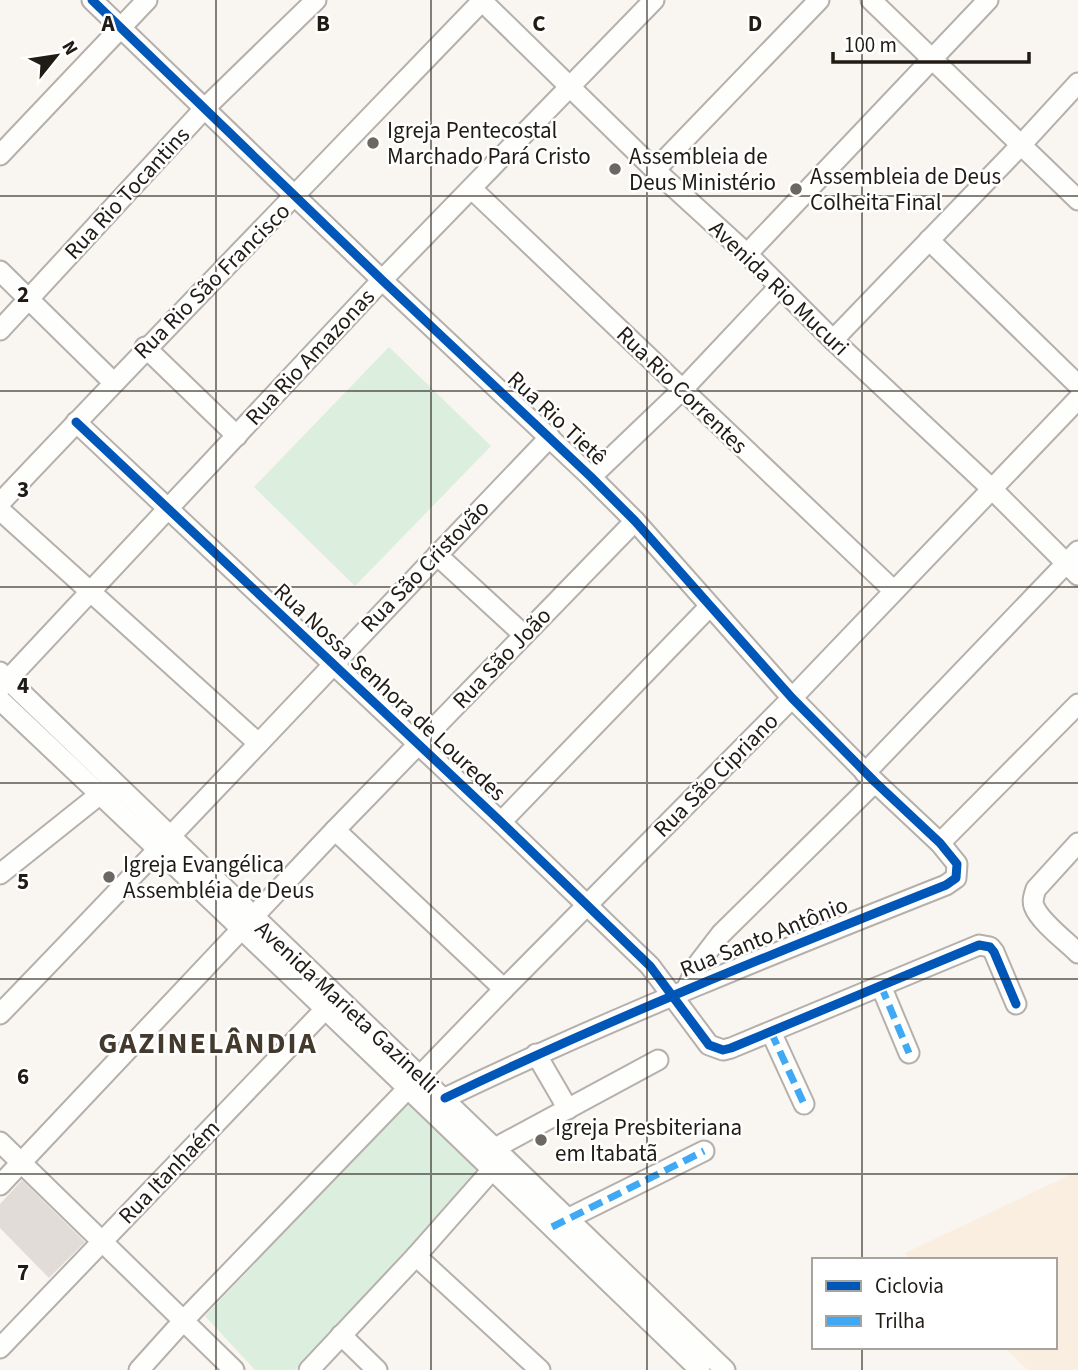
<svg xmlns="http://www.w3.org/2000/svg" width="1078" height="1370" viewBox="0 0 1078 1370" font-family="'Source Sans 3',sans-serif">
<rect width="100%" height="100%" fill="#f9f5f0"/>
<path fill="#faeee0" d="M 1078,1171 L 1078,1370 L 1028,1370 L 1004,1347 L 1055,1347 L 1055,1260 L 912,1260 L 905,1253 Z"/>
<g fill="#dceede">
<path d="M 389,347 L 491,446 L 355,586 L 254,487 Z"/>
<path d="M 410,1101 L 480,1171 L 295,1370 L 255,1370 L 205,1316 Z"/>
</g>
<path fill="#e2dcd8" d="M 22,1180 L 85,1242 L 49,1278 L 0,1228 L 0,1204 Z"/>
<g fill="none" stroke-linecap="round" stroke-linejoin="round">
<g stroke="#b5b0ab" stroke-width="23">
<g id="minor">
<path d="M 92,0 L 382,280 L 591,477 L 635,521 L 792,698 L 875,782 L 940,843 L 957,864 L 956,878 L 946,885 C 777,952 609,1019 445,1098"/>
<path d="M 481,0 L 655,170 L 747,254 L 833,340 L 992,489 L 1078,575"/>
<path d="M 871,0 L 1078,200"/>
<path d="M 0,155 L 147,0"/>
<path d="M 655,170 L 819,0"/>
<path d="M 472,189 L 894,591"/>
<path d="M 929,240 L 1078,385"/>
<path d="M 747,254 L 988,0"/>
<path d="M 0,271 L 113,382"/>
<path d="M 0,330 L 204,109 L 316,0"/>
<path d="M 833,340 L 1021,145 L 1078,83"/>
<path d="M 145,347 L 237,436"/>
<path d="M 76,422 L 501,822 L 650,966 L 709,1045 L 723,1050 L 731,1048 L 979,945 L 990,947 L 994,952 L 1016,1004"/>
<path d="M 591,477 L 682,390 L 779,287"/>
<path d="M 0,503 C 160,334 322,167 483,0"/>
<path d="M 0,510 L 258,743"/>
<path d="M 437,555 L 524,635"/>
<path d="M 0,672 L 725,1370"/>
<path d="M 1,687 L 382,280 L 654,0"/>
<path d="M 0,700 C 235,921 468,1146 700,1370"/>
<path d="M 865,773 L 1078,551"/>
<path d="M 501,822 L 709,607"/>
<path d="M 335,830 L 504,989"/>
<path d="M 940,843 L 1078,704"/>
<path d="M 1078,843 L 1036,889 C 1034,895 1032,901 1034,906 C 1039,921 1067,942 1078,953"/>
<path d="M 0,874 L 109,787"/>
<path d="M 881,986 L 909,1053"/>
<path d="M 687,988 L 698,964 L 721,934 L 875,782"/>
<path d="M 0,1014 C 185,823 366,629 550,437"/>
<path d="M 771,1032 L 804,1104"/>
<path d="M 536,1054 L 568,1109"/>
<path d="M 0,1142 L 234,1370"/>
<path d="M 495,1148 L 658,1060"/>
<path d="M 0,1185 L 335,830 L 635,521"/>
<path d="M 559,1223 L 704,1151"/>
<path d="M 416,1256 L 540,1370"/>
<path d="M 341,1335 L 377,1370"/>
<path d="M 0,1348 L 334,1000"/>
<path d="M 139,1370 L 184,1320 L 504,989 L 792,698 L 1078,399"/>
<path d="M 309,1370 L 416,1256 L 498,1163"/>
</g>
</g>
<use href="#minor" stroke="#fefefd" stroke-width="19"/>
<g stroke="#3fa9f5" stroke-width="7" stroke-dasharray="14 7" stroke-linecap="butt">
<path d="M 881,986 L 909,1053"/>
<path d="M 771,1032 L 804,1104"/>
<path d="M 552,1227 L 704,1151"/>
</g>
<g stroke="#fff" stroke-width="13">
<g id="cycleway">
<path d="M 92,0 L 382,280 L 591,477 L 635,521 L 792,698 L 875,782 L 940,843 L 957,864 L 956,878 L 946,885 C 777,952 609,1019 445,1098"/>
<path d="M 76,422 L 501,822 L 650,966 L 709,1045 L 723,1050 L 731,1048 L 979,945 L 990,947 L 994,952 L 1016,1004"/>
</g>
</g>
<use href="#cycleway" stroke="#0057b8" stroke-width="9"/>
</g>
<path fill="none" stroke="#201b15" stroke-width="2" stroke-opacity="0.55" d="M 216,0 L 216,1370M 431,0 L 431,1370M 647,0 L 647,1370M 862,0 L 862,1260M 0,196 L 1078,196M 0,391 L 1078,391M 0,587 L 1078,587M 0,783 L 1078,783M 0,979 L 1078,979M 0,1174 L 1078,1174M 862,1347 L 862,1370"/>
<g fill="#6c6762" stroke="#fff" stroke-width="2.5">
<circle cx="373" cy="143" r="7"/>
<circle cx="615" cy="169" r="7"/>
<circle cx="796" cy="189" r="7"/>
<circle cx="109" cy="877" r="7"/>
<circle cx="541" cy="1140" r="7"/>
</g>
<g text-anchor="middle" dominant-baseline="central" stroke-width="5" stroke-linejoin="round" paint-order="stroke">
<g font-size="23" fill="#201b15" stroke="#fff" text-anchor="start">
<text x="387" y="130">Igreja Pentecostal<tspan x="387" dy="26">Marchado Pará Cristo</tspan></text>
<text x="629" y="156">Assembleia de<tspan x="629" dy="26">Deus Ministério</tspan></text>
<text x="810" y="176">Assembleia de Deus<tspan x="810" dy="26">Colheita Final</tspan></text>
<text x="123" y="864">Igreja Evangélica<tspan x="123" dy="26">Assembléia de Deus</tspan></text>
<text x="555" y="1127">Igreja Presbiteriana<tspan x="555" dy="26">em Itabatã</tspan></text>
</g>
<g font-size="23" fill="#201b15" stroke="#fff">
<text transform="translate(127 193) rotate(-47)">Rua Rio Tocantins</text>
<text transform="translate(212 281) rotate(-45)">Rua Rio São Francisco</text>
<text transform="translate(779 288) rotate(44)">Avenida Rio Mucuri</text>
<text transform="translate(310 357) rotate(-47)">Rua Rio Amazonas</text>
<text transform="translate(682 390) rotate(44)">Rua Rio Correntes</text>
<text transform="translate(557 418) rotate(43)">Rua Rio Tietê</text>
<text transform="translate(425 566) rotate(-46)">Rua São Cristovão</text>
<text transform="translate(502 658) rotate(-46)">Rua São João</text>
<text transform="translate(390 692) rotate(43)">Rua Nossa Senhora de Louredes</text>
<text transform="translate(716 775) rotate(-45)">Rua São Cipriano</text>
<text transform="translate(764 937) rotate(-22)">Rua Santo Antônio</text>
<text transform="translate(347 1007) rotate(43)">Avenida Marieta Gazinelli</text>
<text transform="translate(169 1172) rotate(-46)">Rua Itanhaém</text>
</g>
<g font-size="30" font-weight="bold" letter-spacing="2" fill="#43392c" stroke="#fff">
<text x="208" y="1043">GAZINELÂNDIA</text>
</g>
</g>
<g font-size="23" text-anchor="middle" font-weight="bold" fill="#201b15" stroke="#fff" stroke-width="5" stroke-linejoin="round" paint-order="stroke">
<text x="108" y="31">A</text>
<text x="323" y="31">B</text>
<text x="539" y="31">C</text>
<text x="755" y="31">D</text>
<text x="23" y="302">2</text>
<text x="23" y="497">3</text>
<text x="23" y="693">4</text>
<text x="23" y="889">5</text>
<text x="23" y="1084">6</text>
<text x="23" y="1280">7</text>
</g>
<rect x="812" y="1258" width="245" height="91" fill="#ffffff" stroke="#a6a4a1" stroke-width="2"/>
<rect x="826" y="1281" width="35" height="10" fill="#0057b8" stroke="#a6a4a1" stroke-width="2"/>
<text x="875" y="1293" font-size="21" fill="#201b15">Ciclovia</text>
<rect x="826" y="1316" width="35" height="10" fill="#3fa9f5" stroke="#a6a4a1" stroke-width="2"/>
<text x="875" y="1328" font-size="21" fill="#201b15">Trilha</text>
<g transform="translate(56 56) rotate(60)" stroke="#ffffff" stroke-width="5" paint-order="stroke">
<path d="M0-5L12 26L0 18L-12 26Z" fill="#201b15"/>
<text y="-10" font-size="19" font-weight="bold" text-anchor="middle" fill="#201b15">N</text>
</g>
<path d="M833 52v10h196v-10" fill="none" stroke="#201b15" stroke-width="3.5"/>
<text x="844" y="52" font-size="21" fill="#201b15" stroke="#ffffff" stroke-width="5" paint-order="stroke">100 m</text>
</svg>
